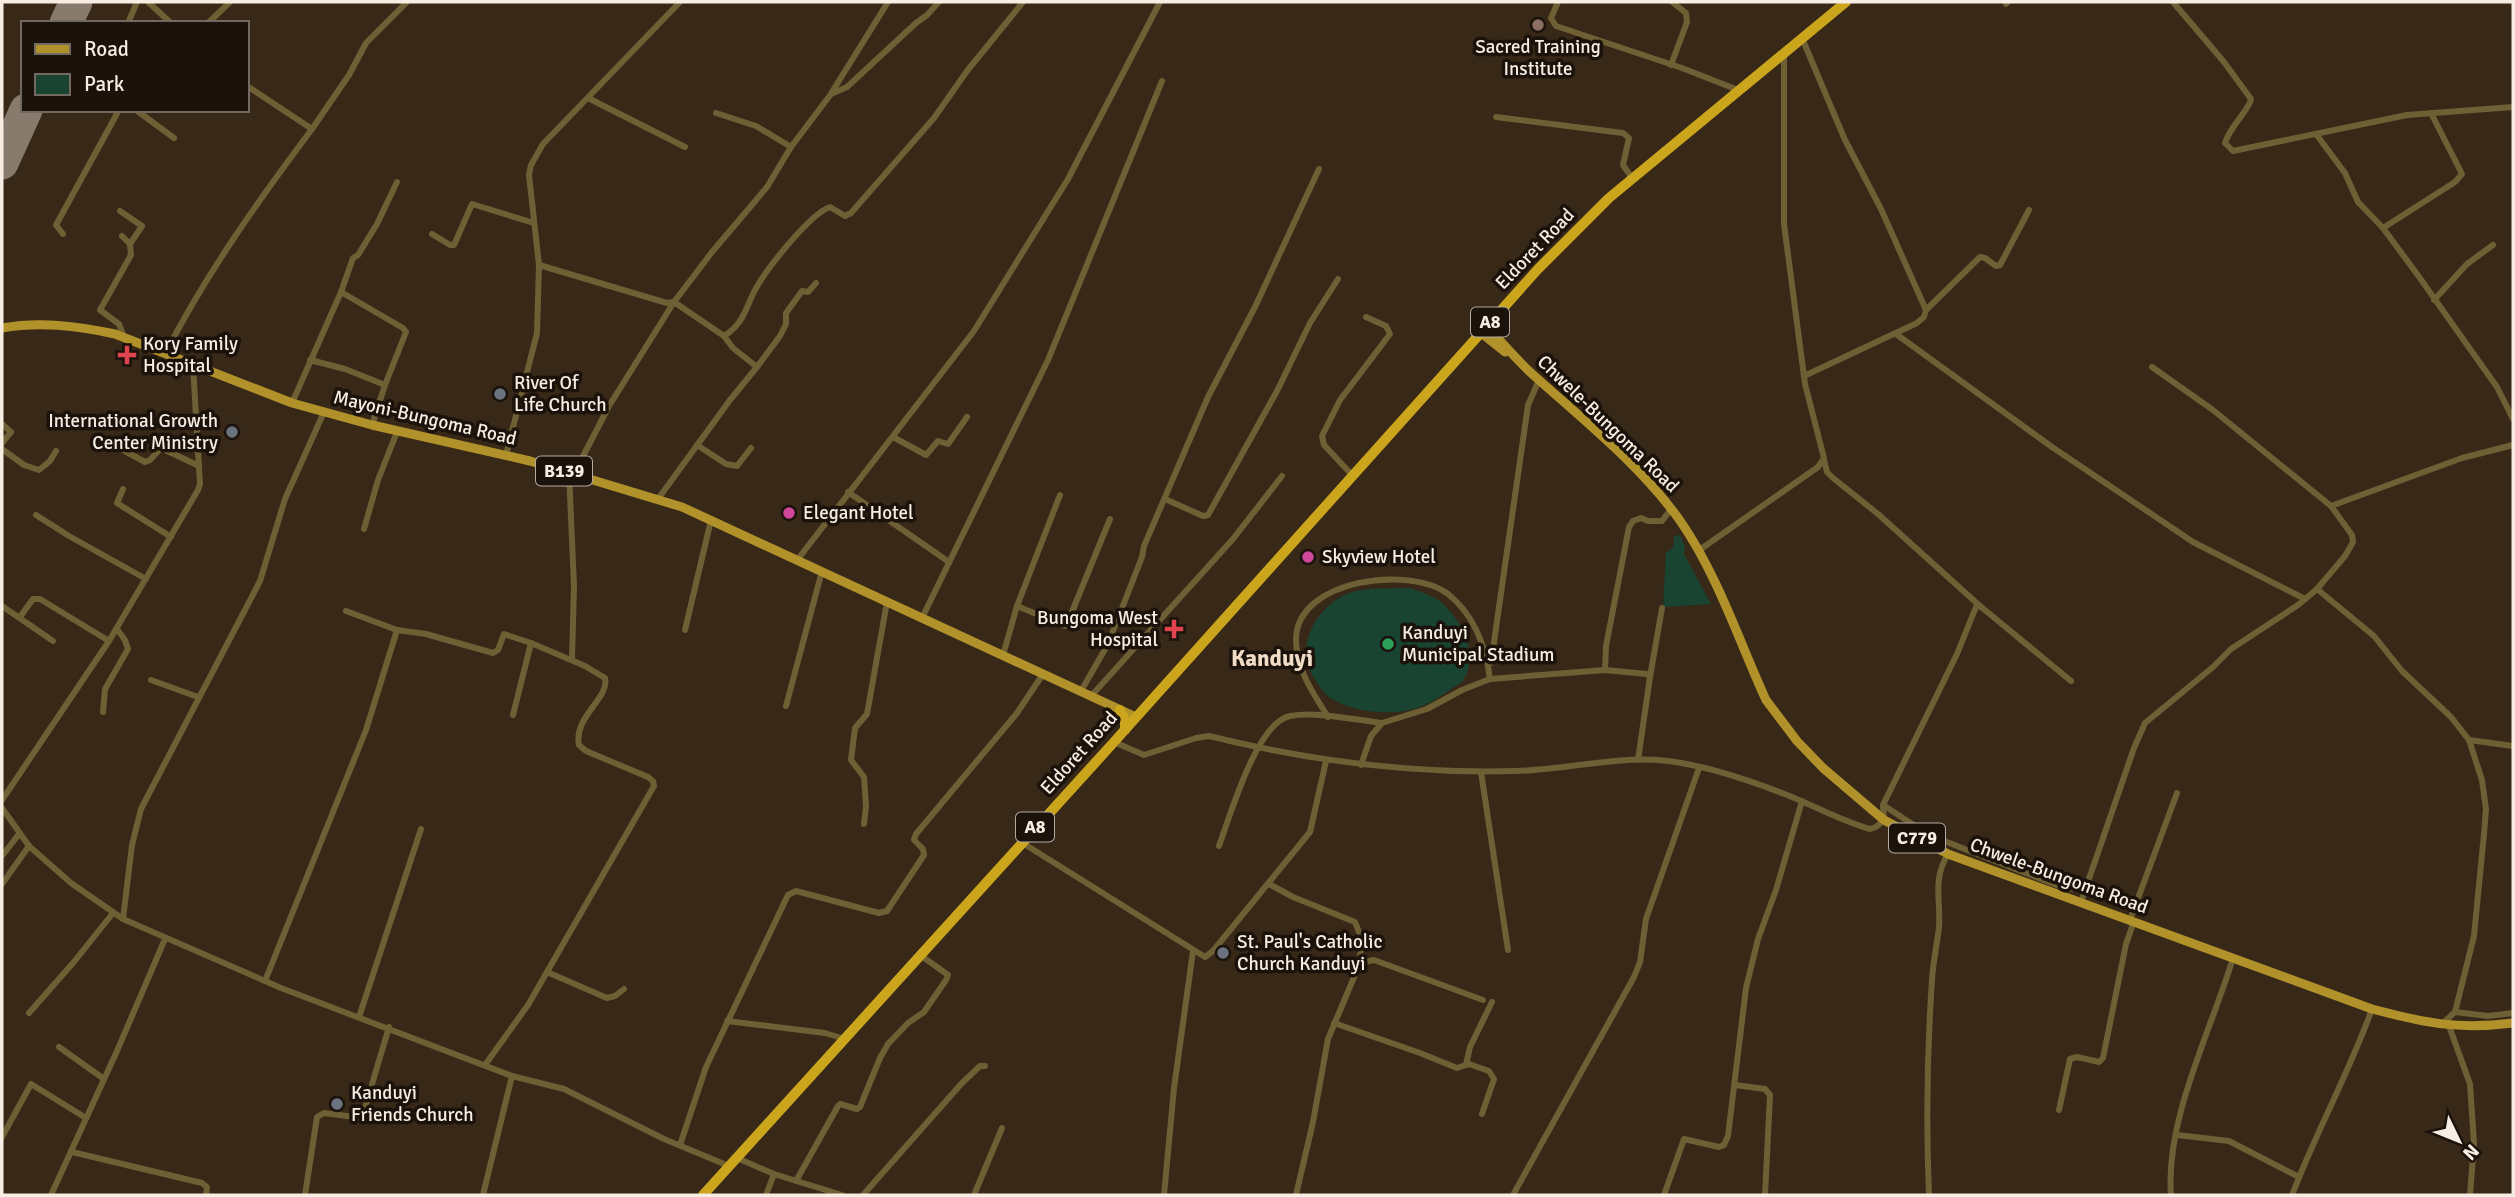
<svg xmlns="http://www.w3.org/2000/svg" width="2515" height="1197" viewBox="0 0 2515 1197" font-family="Signika,sans-serif">
<rect width="100%" height="100%" fill="#382818"/>
<g fill="#184431">
<path d="M 1680,535 L 1685,547 L 1684,554 L 1711,604 L 1663,607 L 1666,553 L 1674,546 L 1674,536 Z"/>
<path d="M 1410,588 C 1418,591 1428,594 1435,598 C 1459,613 1481,654 1463,681 C 1460,684 1453,687 1450,690 C 1440,697 1429,704 1417,708 C 1393,717 1338,712 1322,690 C 1315,680 1305,665 1306,652 C 1307,625 1327,600 1352,592 C 1370,587 1392,589 1410,588 Z"/>
</g>
<g fill="none" stroke-linecap="round" stroke-linejoin="round">
<g stroke="#887a6c" stroke-width="33">
<path d="M 66,23 L 76,2"/>
<path d="M 2,163 L 26,110"/>
</g>
<g stroke="#6e6034" stroke-width="6">
<path d="M 148,2 L 171,23"/>
<path d="M 1558,2 L 1551,18 L 1556,26 L 1682,68 L 1738,90"/>
<path d="M 2173,2 L 2224,62 L 2251,99 C 2250,109 2230,126 2225,143 L 2233,151 L 2407,115 L 2513,107"/>
<path d="M 2006,4 L 2008,2"/>
<path d="M 128,23 L 137,2"/>
<path d="M 208,23 L 230,2"/>
<path d="M 1802,38 L 1845,140 L 1881,209 L 1926,310 L 1924,317 L 1917,323 L 1804,376"/>
<path d="M 1671,65 L 1687,22 L 1686,13 L 1672,2"/>
<path d="M 832,92 L 888,2"/>
<path d="M 588,98 L 685,147"/>
<path d="M 136,110 L 174,138"/>
<path d="M 716,113 L 756,126 L 791,147"/>
<path d="M 1496,117 L 1623,133 L 1629,138 L 1623,165 L 1632,178"/>
<path d="M 312,129 L 349,75 L 366,43 L 407,2"/>
<path d="M 2316,134 L 2345,173 L 2358,202 L 2383,228 L 2417,274 L 2497,387 L 2513,419"/>
<path d="M 120,211 L 142,226 L 130,244"/>
<path d="M 2383,228 L 2455,182 L 2462,174 L 2431,113"/>
<path d="M 63,234 L 56,225 L 119,110"/>
<path d="M 432,234 L 450,245 L 454,245 L 472,204 L 534,223"/>
<path d="M 122,236 L 130,244 L 131,255 L 100,310 L 119,324 L 124,337"/>
<path d="M 539,265 L 667,303 L 674,302 L 724,336 L 733,348 L 757,367 L 730,400 L 658,499"/>
<path d="M 2434,300 L 2467,264 L 2493,245"/>
<path d="M 1926,310 L 1980,257 L 1985,258 L 1996,266 L 2000,265 L 2029,210"/>
<path d="M 1896,334 L 2052,447 L 2193,542 L 2305,599"/>
<path d="M 724,336 C 743,324 745,310 754,292 C 765,270 810,214 830,207 L 845,216 L 851,213 L 934,118 L 967,71 L 1023,2"/>
<path d="M 165,354 C 206,274 258,201 312,129 L 247,86"/>
<path d="M 310,360 L 345,369 L 385,385"/>
<path d="M 757,367 L 780,336 L 786,324 L 786,313 L 802,291 L 808,292 L 816,283"/>
<path d="M 2152,367 L 2213,410 L 2331,506"/>
<path d="M 292,403 L 341,292"/>
<path d="M 2,424 L 11,432 L 2,443"/>
<path d="M 372,425 L 385,385 L 406,332 L 403,328 L 341,292 L 353,258 L 358,255 L 377,224 L 397,182"/>
<path d="M 97,436 L 145,462 L 150,460 L 161,448 L 199,466"/>
<path d="M 893,437 L 926,455 L 938,441 L 948,444 L 967,417"/>
<path d="M 697,445 L 726,464 L 737,466 L 751,448"/>
<path d="M 2,449 L 24,465 L 39,470 L 50,461 L 56,451"/>
<path d="M 506,455 L 537,333 L 539,265 L 529,175 L 531,165 L 543,144 L 680,2"/>
<path d="M 1824,460 L 1827,472 L 1833,478 L 1878,514 L 1980,606"/>
<path d="M 1353,476 L 1324,445 L 1322,436 L 1340,400 L 1390,334 L 1386,326 L 1366,317"/>
<path d="M 123,489 L 117,503 L 171,537"/>
<path d="M 848,492 L 949,562"/>
<path d="M 1165,499 L 1203,516 L 1208,515 L 1277,391 L 1310,323 L 1338,279"/>
<path d="M 36,515 L 69,536 L 146,579"/>
<path d="M 364,529 L 378,480 L 397,432"/>
<path d="M 1698,551 L 1818,467 L 1824,458 L 1805,384 L 1784,224 L 1784,54"/>
<path d="M 798,559 L 974,331 L 1068,179 L 1160,2"/>
<path d="M 2317,589 L 2374,636 L 2402,671 L 2451,717 L 2469,740 L 2482,780 L 2486,809 L 2484,834 L 2474,936 L 2455,1012 L 2443,1023"/>
<path d="M 2,606 L 53,641"/>
<path d="M 1017,606 L 1065,626 L 1067,624 L 1110,519"/>
<path d="M 346,611 L 397,630 L 426,634 L 493,653 L 498,650 L 504,634 L 531,643 L 513,715"/>
<path d="M 20,617 L 33,599 L 40,599 L 109,641"/>
<path d="M 922,618 L 1048,360 L 1162,81"/>
<path d="M 685,630 L 711,520"/>
<path d="M 1003,655 L 1017,606 L 1060,495"/>
<path d="M 572,659 L 574,586 L 569,472 L 579,464 L 609,406 L 674,302 L 712,252 L 767,187 L 791,147 L 831,94 L 847,87 L 916,23 L 927,15 L 939,2"/>
<path d="M 1491,663 L 1528,405 L 1539,380"/>
<path d="M 1605,670 L 1606,646 L 1629,527 L 1633,521 L 1641,518 L 1648,521 L 1662,521 L 1671,509"/>
<path d="M 1650,677 L 1662,608"/>
<path d="M 151,680 L 198,697"/>
<path d="M 1081,691 L 1108,644 L 1142,557 L 1144,546 L 1208,397 L 1255,307 L 1319,169"/>
<path d="M 1092,695 L 1233,539 L 1282,476"/>
<path d="M 786,706 L 822,571"/>
<path d="M 103,712 L 105,689 L 128,649 L 125,640 L 117,629"/>
<path d="M 1328,717 C 1313,693 1296,669 1296,639 C 1297,579 1410,565 1448,594 C 1474,615 1486,647 1490,679"/>
<path d="M 2469,740 L 2513,746"/>
<path d="M 1114,742 L 1144,755 L 1196,738 L 1209,736 C 1310,761 1411,774 1515,771 C 1563,770 1611,757 1658,760 C 1698,763 1749,780 1787,795 C 1815,806 1841,821 1870,829 L 1876,827 L 1884,820 L 1883,805 L 1957,654 L 1976,607 L 1980,606 L 2071,681"/>
<path d="M 1361,765 L 1371,736 L 1382,723 L 1427,709 L 1462,690 L 1490,679 L 1605,670 L 1647,674 L 1650,677 L 1638,760"/>
<path d="M 1481,772 L 1508,950"/>
<path d="M 2,800 L 109,641 L 198,490 L 200,484 L 193,365"/>
<path d="M 1883,805 L 1929,835 L 2064,888 L 2085,890"/>
<path d="M 2,808 L 29,846 L 71,883 L 123,919 L 281,988 L 512,1076 L 564,1089 L 664,1139 L 729,1166"/>
<path d="M 864,824 L 866,806 L 864,777 L 851,760 L 855,728 L 867,714 L 887,602"/>
<path d="M 1021,842 L 1205,957 L 1213,951 L 1310,832 L 1326,761"/>
<path d="M 1219,846 C 1230,816 1257,722 1290,716 C 1317,711 1355,720 1382,723"/>
<path d="M 2,856 L 19,834"/>
<path d="M 2,884 L 29,846"/>
<path d="M 1269,884 L 1293,897 L 1355,922 L 1361,937 L 1360,963"/>
<path d="M 2081,902 L 2134,748 L 2145,723 L 2213,667 L 2231,649 L 2298,605 L 2317,589 L 2345,556 L 2353,542 L 2352,535 L 2331,506 L 2462,458 L 2513,445"/>
<path d="M 123,919 L 132,845 L 141,809 L 260,581 L 285,499 L 324,412"/>
<path d="M 2130,920 L 2177,793"/>
<path d="M 547,972 L 607,998 L 615,996 L 624,989"/>
<path d="M 265,981 L 366,730 L 397,630"/>
<path d="M 2455,1012 L 2488,1016 L 2513,1013"/>
<path d="M 29,1013 L 73,963 L 113,913"/>
<path d="M 359,1017 L 421,829"/>
<path d="M 727,1021 L 825,1033 L 845,1039"/>
<path d="M 1334,1023 L 1420,1053 L 1457,1068 L 1469,1064 L 1489,1071 L 1494,1079 L 1482,1114"/>
<path d="M 2449,1026 L 2470,1084 L 2474,1143 L 2470,1195"/>
<path d="M 59,1047 L 104,1079"/>
<path d="M 485,1065 L 528,1005 L 654,786 L 653,781 L 648,777 L 586,751 L 579,745 C 573,717 610,698 605,678 L 585,666 L 531,643"/>
<path d="M 1466,1065 L 1470,1047 L 1492,1002"/>
<path d="M 1735,1085 L 1765,1089 L 1770,1095 L 1765,1195"/>
<path d="M 2059,1110 L 2070,1059 L 2077,1057 L 2099,1062 L 2103,1058 L 2126,944 L 2134,921"/>
<path d="M 2177,1135 L 2229,1141 L 2299,1177"/>
<path d="M 2,1137 L 31,1084 L 86,1118"/>
<path d="M 680,1145 L 706,1067 L 788,895 L 796,891 L 879,913 L 887,911 L 924,855 L 923,849 L 914,840 L 916,834 L 1017,713 L 1043,674"/>
<path d="M 72,1152 L 202,1183 L 207,1187 L 206,1195"/>
<path d="M 737,1158 L 774,1174 L 842,1195"/>
<path d="M 796,1181 L 838,1106 L 840,1104 L 857,1109 L 860,1107 L 880,1058 L 888,1044 L 908,1023 L 924,1012 L 946,980 L 948,975 L 944,972 L 920,955"/>
<path d="M 51,1195 L 117,1051 L 165,939"/>
<path d="M 305,1195 L 317,1117 L 324,1113 L 362,1118 L 389,1027"/>
<path d="M 483,1195 L 512,1076"/>
<path d="M 766,1195 L 774,1174"/>
<path d="M 863,1195 L 962,1083 L 980,1066 L 985,1066"/>
<path d="M 974,1195 L 1002,1128"/>
<path d="M 1164,1195 L 1174,1088 L 1193,951"/>
<path d="M 1296,1195 L 1313,1122 L 1328,1039 L 1360,963 L 1374,960 L 1483,1000"/>
<path d="M 1513,1195 L 1634,977 L 1640,962 L 1646,919 L 1699,768"/>
<path d="M 1664,1195 L 1684,1139 L 1719,1147 L 1724,1145 L 1728,1136 L 1746,988 L 1758,939 L 1776,890 L 1802,801"/>
<path d="M 1929,1195 C 1926,1124 1927,1052 1932,980 C 1933,962 1937,945 1939,927 C 1941,899 1932,880 1948,854"/>
<path d="M 2171,1195 C 2165,1120 2211,1031 2233,958"/>
<path d="M 2292,1195 C 2316,1132 2349,1073 2372,1009"/>
</g>
<g stroke="#b1922a" stroke-width="9">
<path d="M 1486,326 C 1501,341 1515,358 1530,372 C 1582,419 1641,465 1681,522 C 1718,576 1739,641 1766,700 L 1797,741 L 1823,768 L 1884,820 L 1948,854 L 2372,1009 C 2426,1023 2457,1030 2513,1023"/>
<path d="M 2,328 C 40,321 77,326 115,334 L 292,403 L 372,425 L 530,461 L 682,507 L 1136,717"/>
<path d="M 1480,332 L 1505,352"/>
</g>
<g stroke="#cba61d" stroke-width="10">
<path d="M 1120,710 L 1125,720 L 1125,730"/>
<path d="M 703,1195 L 1114,742 L 1538,269 L 1609,198 L 1846,2"/>
</g>
</g>
<circle fill="#8d6e63" stroke="#1a120b" stroke-width="2.5" cx="1538" cy="25" r="7"/>
<g fill="#e0444e" stroke="#1a120b" stroke-width="2.5">
<path d="M123.5 344.5h7v7h7v7h-7v7h-7v-7h-7v-7h7z"/>
<path d="M1170.5 618.5h7v7h7v7h-7v7h-7v-7h-7v-7h7z"/>
</g>
<g fill="#6b7280" stroke="#1a120b" stroke-width="2.5">
<circle cx="500" cy="394" r="7"/>
<circle cx="232" cy="432" r="7"/>
<circle cx="1223" cy="953" r="7"/>
<circle cx="337" cy="1104" r="7"/>
</g>
<g fill="#d1479c" stroke="#1a120b" stroke-width="2.5">
<circle cx="789" cy="513" r="7"/>
<circle cx="1308" cy="557" r="7"/>
</g>
<circle fill="#2e9e5b" stroke="#1a120b" stroke-width="2.5" cx="1388" cy="644" r="7"/>
<g text-anchor="middle" dominant-baseline="central" stroke-width="7" stroke-linejoin="round" paint-order="stroke">
<g fill="#1a120b" stroke="#b5aba2" stroke-width="2">
<rect x="1471" y="307.5" width="38" height="29" rx="5"/>
<rect x="536" y="456.5" width="56" height="29" rx="5"/>
<rect x="1016" y="812.5" width="38" height="29" rx="5"/>
<rect x="1889" y="823.5" width="56" height="29" rx="5"/>
</g>
<g font-size="18" font-weight="bold" fill="#f7ede2">
<text x="1490" y="322">A8</text>
<text x="564" y="471">B139</text>
<text x="1035" y="827">A8</text>
<text x="1917" y="838">C779</text>
</g>
<g font-size="19" fill="#f7ede2" stroke="#1a120b" text-anchor="start">
<text x="1538" y="47" text-anchor="middle">Sacred Training<tspan x="1538" dy="22">Institute</tspan></text>
<text x="143" y="344">Kory Family<tspan x="143" dy="22">Hospital</tspan></text>
<text x="514" y="383">River Of<tspan x="514" dy="22">Life Church</tspan></text>
<text x="218" y="421" text-anchor="end">International Growth<tspan x="218" dy="22">Center Ministry</tspan></text>
<text x="803" y="513">Elegant Hotel</text>
<text x="1322" y="557">Skyview Hotel</text>
<text x="1158" y="618" text-anchor="end">Bungoma West<tspan x="1158" dy="22">Hospital</tspan></text>
<text x="1402" y="633">Kanduyi<tspan x="1402" dy="22">Municipal Stadium</tspan></text>
<text x="1237" y="942">St. Paul's Catholic<tspan x="1237" dy="22">Church Kanduyi</tspan></text>
<text x="351" y="1093">Kanduyi<tspan x="351" dy="22">Friends Church</tspan></text>
</g>
<g font-size="19" fill="#f7ede2" stroke="#1a120b">
<text transform="translate(1535 249) rotate(-46)">Eldoret Road</text>
<text transform="translate(425 418) rotate(13)">Mayoni-Bungoma Road</text>
<text transform="translate(1608 424) rotate(44)">Chwele-Bungoma Road</text>
<text transform="translate(1079 753) rotate(-48)">Eldoret Road</text>
<text transform="translate(2059 876) rotate(20)">Chwele-Bungoma Road</text>
</g>
<g font-size="23" font-weight="bold" fill="#f0dbc6" stroke="#1a120b">
<text x="1272" y="658">Kanduyi</text>
</g>
</g>
<rect width="2515" height="1197" fill="none" stroke="#f7ede2" stroke-width="7"/>
<rect x="21" y="21" width="228" height="91" fill="#1a120b" stroke="#726a61" stroke-width="2"/>
<rect x="35" y="44" width="35" height="10" fill="#b1922a" stroke="#726a61" stroke-width="2"/>
<text x="84" y="56" font-size="21" fill="#f7ede2">Road</text>
<rect x="35" y="74" width="35" height="21" fill="#184431" stroke="#726a61" stroke-width="2"/>
<text x="84" y="91" font-size="21" fill="#f7ede2">Park</text>
<g transform="translate(2459 1141) rotate(133)" stroke="#1a120b" stroke-width="5" paint-order="stroke">
<path d="M0-5L12 26L0 18L-12 26Z" fill="#f7ede2"/>
<text y="-10" font-size="19" font-weight="bold" text-anchor="middle" fill="#f7ede2">N</text>
</g>
</svg>
